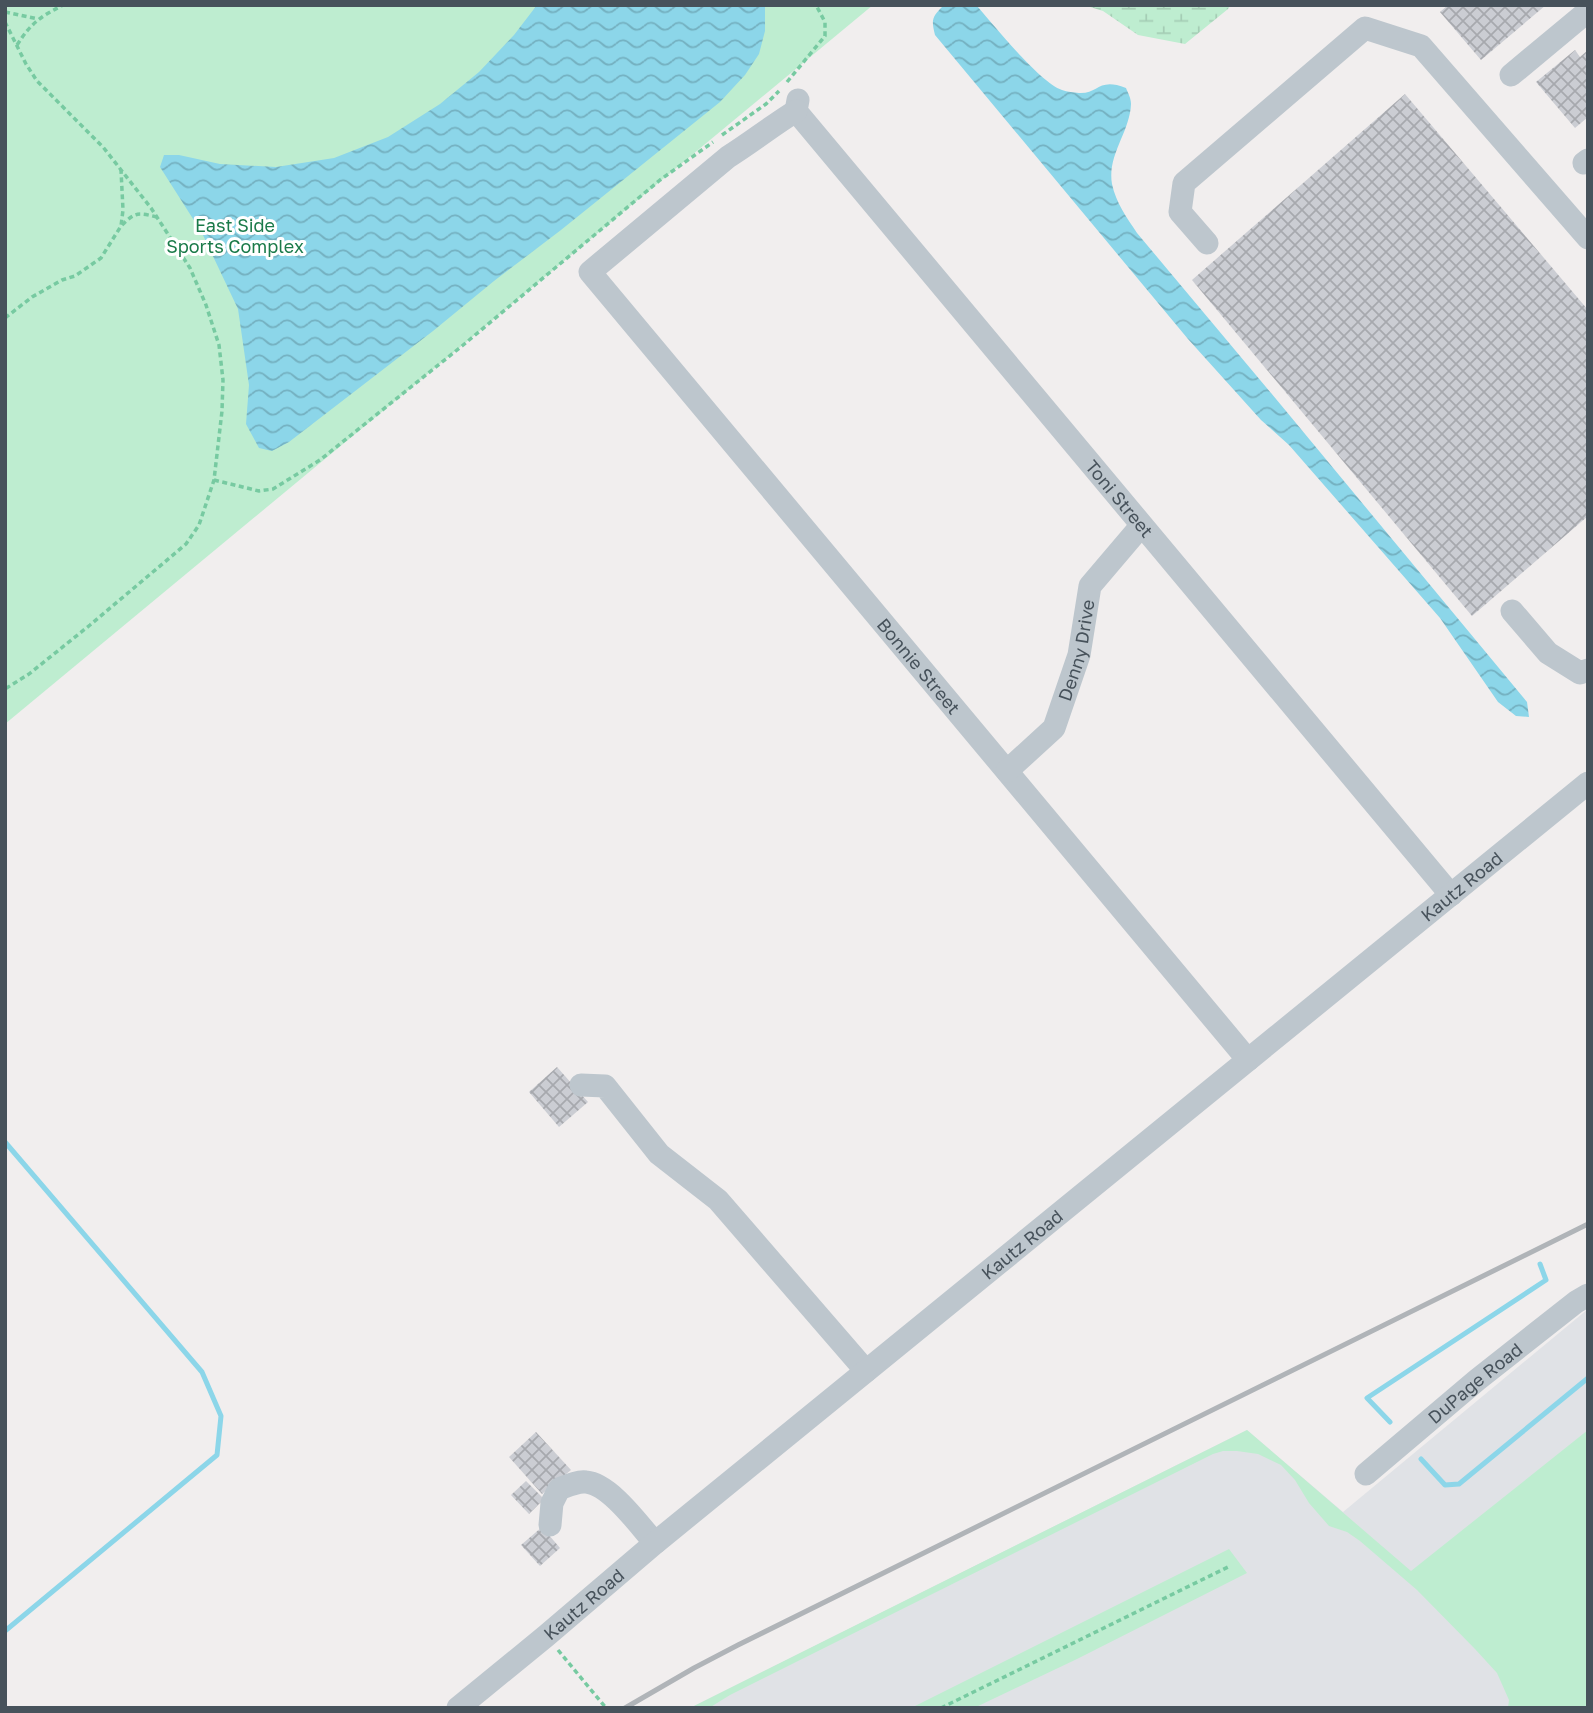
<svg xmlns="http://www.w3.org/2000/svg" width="1593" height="1713" viewBox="0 0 1593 1713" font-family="'Golos Text',sans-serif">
<defs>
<pattern id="wetland-marsh" width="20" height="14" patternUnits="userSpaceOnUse" patternTransform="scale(1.75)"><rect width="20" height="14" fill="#beedd0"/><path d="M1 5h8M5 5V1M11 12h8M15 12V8" fill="none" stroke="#a5cdb5"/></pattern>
<pattern id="water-waves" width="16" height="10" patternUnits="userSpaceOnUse" patternTransform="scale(1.75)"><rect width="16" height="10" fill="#8cd6e9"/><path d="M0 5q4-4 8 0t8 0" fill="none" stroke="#74b0c0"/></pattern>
<pattern id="building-cross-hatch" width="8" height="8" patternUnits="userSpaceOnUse" patternTransform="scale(1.75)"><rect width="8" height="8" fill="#cbcdd3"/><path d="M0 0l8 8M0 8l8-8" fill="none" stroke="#a7a9ae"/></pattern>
</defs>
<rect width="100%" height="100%" fill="#f1eeee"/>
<path fill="#e0e2e6" d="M 1588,1309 L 1588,1708 L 690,1708 L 1247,1430 L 1343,1512 Z"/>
<g fill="#beedd0">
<path d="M 5,5 L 873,5 L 5,724 Z"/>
<path d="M 1247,1430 L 1411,1571 L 1588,1430 L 1588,1708 L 1508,1708 L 1509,1700 L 1497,1673 L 1475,1649 L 1417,1590 L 1360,1541 L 1347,1532 L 1329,1526 L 1309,1503 L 1295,1480 L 1281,1465 L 1258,1454 L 1237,1451 L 1223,1451 L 1213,1454 L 730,1695 L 709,1708 L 690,1708 Z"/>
<path d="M 1229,1549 L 1247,1573 L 1077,1659 L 974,1708 L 911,1708 Z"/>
</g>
<path fill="url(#wetland-marsh)" d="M 1084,5 L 1230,5 L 1228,9 L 1185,44 L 1138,35 L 1103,11 Z"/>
<g fill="url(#water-waves)">
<path d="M 537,5 L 765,5 L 765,31 L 759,54 L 745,75 L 720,102 L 561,230 L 494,281 L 433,331 L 289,442 L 272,451 L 259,448 L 246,424 L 249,385 L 238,309 L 202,233 L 160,167 L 164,155 L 179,155 L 220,164 L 276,167 L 334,158 L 388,137 L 440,104 L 479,72 L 514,35 Z"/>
<path d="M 944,5 L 976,5 C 995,26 1039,82 1062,90 C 1067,92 1074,92 1079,93 C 1099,94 1098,77 1126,88 C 1128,93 1131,98 1131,104 C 1130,132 1107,155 1112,184 C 1116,203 1127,218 1137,233 L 1281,405 L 1527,702 L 1529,717 L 1516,716 L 1498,702 L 1440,618 L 1289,445 L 1261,420 L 1188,339 L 935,35 C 931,19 932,17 944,5 Z"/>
</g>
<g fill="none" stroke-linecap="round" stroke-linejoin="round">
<g stroke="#8cd6e9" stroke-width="5">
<path d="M 5,1142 L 202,1372 L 221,1416 L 217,1455 L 5,1631"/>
<path d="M 1390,1422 L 1367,1398 L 1546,1280 L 1540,1264"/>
<path d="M 1421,1459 L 1445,1485 L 1459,1484 L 1588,1378"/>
</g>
</g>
<g fill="url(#building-cross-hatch)">
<path d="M 1448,5 L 1546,5 L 1481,60 L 1440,12 Z"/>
<path d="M 1575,50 L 1580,57 L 1588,50 L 1588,117 L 1575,128 L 1536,82 Z"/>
<path d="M 1405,94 L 1588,310 L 1588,516 L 1472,616 L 1192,280 Z"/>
<path d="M 557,1067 L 588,1102 L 559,1127 L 529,1092 Z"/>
<path d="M 536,1432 L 571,1470 L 542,1494 L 509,1457 Z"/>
<path d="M 526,1481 L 544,1499 L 529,1514 L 511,1495 Z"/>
<path d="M 542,1527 L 560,1548 L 540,1566 L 521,1545 Z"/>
</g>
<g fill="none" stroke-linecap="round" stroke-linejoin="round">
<g stroke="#77caa1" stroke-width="3.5" stroke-dasharray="5 3.5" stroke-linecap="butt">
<path d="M 5,12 L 38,19"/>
<path d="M 5,22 L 26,64 L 37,81 L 103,147 L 151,208 L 190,268 L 206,305 L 219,345 L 223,380 L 222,411 L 214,480 L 199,525 L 186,544 L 90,625 L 29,674 L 5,689"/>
<path d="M 17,45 C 31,23 40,17 63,5"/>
<path d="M 787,82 L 825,36 L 825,22 L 816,5"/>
<path d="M 722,135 L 766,104 L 779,91"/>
<path d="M 122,225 C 136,211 139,213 157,217"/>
<path d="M 5,318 L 32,297 L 62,280 L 75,276 L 101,258 L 121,226 L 123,210 L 121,170"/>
<path d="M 214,480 L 259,491 L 273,489 L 320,460 L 462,346 L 660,180 L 713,142"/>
<path d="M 558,1650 L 606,1708"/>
<path d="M 941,1708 L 1230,1566"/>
</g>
<g stroke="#bdc6cd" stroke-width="23">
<path d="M 1511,75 L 1588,11"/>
<path id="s1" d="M 798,100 L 796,111 L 1451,895"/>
<path id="s2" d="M 796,111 C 773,125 752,142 728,157 L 590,272 L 1248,1060"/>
<path d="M 1584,163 L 1588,160"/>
<path d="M 1207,243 L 1180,212 L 1184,183 L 1365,28 L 1421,46 L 1588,238"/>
<path d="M 1512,611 L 1548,653 L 1580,673 L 1588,670"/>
<path id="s3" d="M 1007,771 L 1054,728 L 1079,655 L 1090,586 L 1141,526"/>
<path d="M 581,1085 L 605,1086 L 659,1154 L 718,1200 L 866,1371"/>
<path id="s4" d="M 1366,1474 L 1477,1380 L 1576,1302 L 1588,1295"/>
<path d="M 550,1525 L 552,1503 L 559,1489 C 567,1486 577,1481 586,1482 C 610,1484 639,1525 655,1543"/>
<path id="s5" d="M 458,1708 L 546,1636 L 655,1543 L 1588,783"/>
</g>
<path stroke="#b0b4b8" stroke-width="5" d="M 625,1708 L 694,1668 L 738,1645 L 1588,1224"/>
</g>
<g text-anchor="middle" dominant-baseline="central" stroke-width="6" stroke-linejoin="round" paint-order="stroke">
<g font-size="18" fill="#1a7a49" stroke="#fff">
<text x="235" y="225">East Side<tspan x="235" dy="21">Sports Complex</tspan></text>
</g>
<g font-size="18" fill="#47525b" stroke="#fff">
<text stroke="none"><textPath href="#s1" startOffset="516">Toni Street</textPath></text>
<text stroke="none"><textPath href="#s3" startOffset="145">Denny Drive</textPath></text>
<text stroke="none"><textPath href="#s2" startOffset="775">Bonnie Street</textPath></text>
<text stroke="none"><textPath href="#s5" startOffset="1297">Kautz Road</textPath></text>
<text stroke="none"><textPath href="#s5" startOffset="730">Kautz Road</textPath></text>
<text stroke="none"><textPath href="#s4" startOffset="142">DuPage Road</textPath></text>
<text stroke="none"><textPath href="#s5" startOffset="163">Kautz Road</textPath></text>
</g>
</g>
<rect width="1593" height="1713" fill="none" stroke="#47525b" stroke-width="14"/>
</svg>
